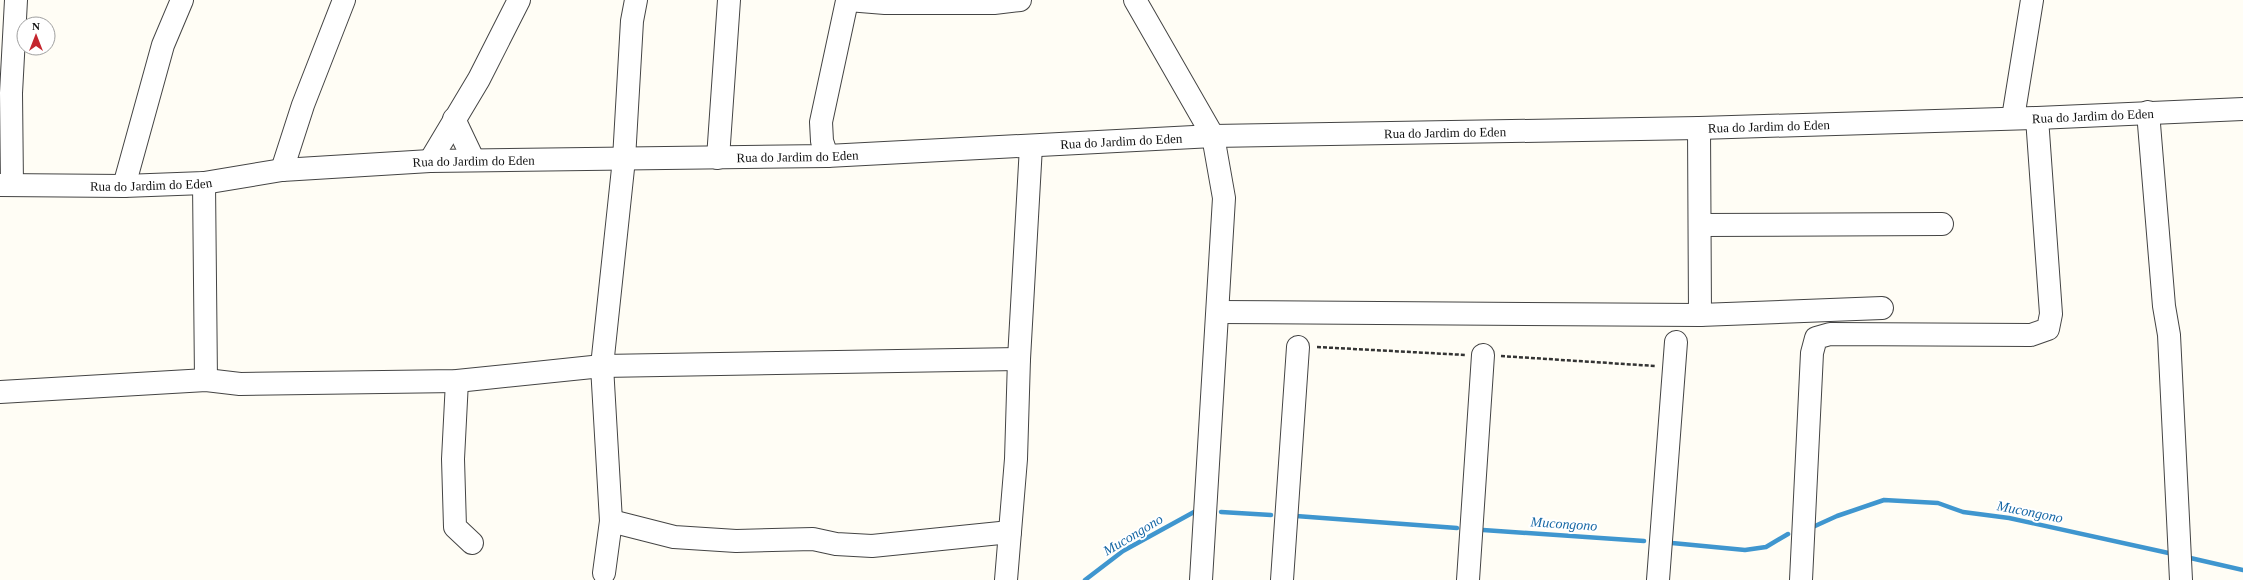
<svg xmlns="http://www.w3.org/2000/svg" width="2243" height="580" viewBox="0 0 2243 580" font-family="Georgia,serif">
<rect width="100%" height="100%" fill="#fffdf5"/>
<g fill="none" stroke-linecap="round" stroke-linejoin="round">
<g stroke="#3f96cf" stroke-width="4.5">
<path d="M 1221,512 L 1271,515"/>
<path d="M 1296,516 L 1457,528"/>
<path d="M 1815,526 L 1837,516 L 1884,500 L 1938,503 L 1963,512 L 2009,518 L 2173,554"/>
<path d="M 1483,530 L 1644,541"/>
<path d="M 1672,543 L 1745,550 L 1766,547 L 1788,534"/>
<path d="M 2186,557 L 2243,570"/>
<path d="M 1085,580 L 1123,551 L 1194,512"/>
</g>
<g stroke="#444" stroke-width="24">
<g id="minor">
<path d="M 848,0 L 885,3 L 994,3 L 1020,0"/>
<path d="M 1135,0 L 1213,136 L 1224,198 L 1201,580"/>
<path d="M 2148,112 L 2164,306 L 2169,335 L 2181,580"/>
<path d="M 2013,118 L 2032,0"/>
<path d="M 454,119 L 473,159"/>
<path d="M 1699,128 L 1700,315"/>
<path d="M 827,156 L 822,141 L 821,122 L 847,1"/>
<path d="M 718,158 L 729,0"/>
<path d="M 430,161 L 479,79 L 519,0"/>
<path d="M 282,170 L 303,105 L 344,0"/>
<path d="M 204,183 L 206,380"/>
<path id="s1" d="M 0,185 L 124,186 L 204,183 L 282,170 L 430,161 L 827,156 L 1213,136 L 1699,128 L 2037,118 L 2243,109"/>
<path d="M 12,185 L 11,93 L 16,0"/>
<path d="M 124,186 L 163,45 L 182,0"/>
<path d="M 1700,225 L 1942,224"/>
<path d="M 1218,312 L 1700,315 L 1882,308"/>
<path d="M 457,381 L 453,459 L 455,527 L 472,543"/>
<path d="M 0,392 L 206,380 L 240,384 L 457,381 L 602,366 L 1019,359"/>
<path d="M 611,521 L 674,537 L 736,541 L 813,539 L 836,544 L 872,546 L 1010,532"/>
<path d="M 604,573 L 611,521 L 602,366 L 624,159 L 632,21 L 636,0"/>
<path d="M 1006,580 L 1016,459 L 1019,359 L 1031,146"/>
<path d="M 1282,580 L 1298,347"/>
<path d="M 1468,580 L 1483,355"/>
<path d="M 1658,580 L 1676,342"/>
<path d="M 1801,580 L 1812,353 L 1816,338 L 1830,334 L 2031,335 L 2048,329 L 2051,314 L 2037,118"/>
</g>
</g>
<g stroke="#333" stroke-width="2.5" stroke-dasharray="4 2" stroke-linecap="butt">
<path d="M 1317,347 L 1466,355"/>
<path d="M 1501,356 L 1655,366"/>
</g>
<use href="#minor" stroke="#fff" stroke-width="22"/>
</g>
<g text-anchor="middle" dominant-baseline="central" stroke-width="4" stroke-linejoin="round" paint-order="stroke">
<g font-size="13" fill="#111" stroke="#fff">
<text stroke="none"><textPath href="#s1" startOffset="2095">Rua do Jardim do Eden</textPath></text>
<text stroke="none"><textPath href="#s1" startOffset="1771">Rua do Jardim do Eden</textPath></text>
<text stroke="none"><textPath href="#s1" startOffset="1447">Rua do Jardim do Eden</textPath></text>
<text stroke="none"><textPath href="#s1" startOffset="1123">Rua do Jardim do Eden</textPath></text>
<text stroke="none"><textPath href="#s1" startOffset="799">Rua do Jardim do Eden</textPath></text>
<text stroke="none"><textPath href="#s1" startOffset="475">Rua do Jardim do Eden</textPath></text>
<text stroke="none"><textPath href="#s1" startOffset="151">Rua do Jardim do Eden</textPath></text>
</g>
<g font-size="14" font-style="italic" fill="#1768a6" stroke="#fff">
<text transform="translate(2030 512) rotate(11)">Mucongono</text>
<text transform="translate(1564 524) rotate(4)">Mucongono</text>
<text transform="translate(1133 535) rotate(-31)">Mucongono</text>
</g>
</g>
<g transform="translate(36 36)"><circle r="19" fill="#ffffff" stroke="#a0a0a0"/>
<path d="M0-3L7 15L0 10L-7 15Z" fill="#c4262e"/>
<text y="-6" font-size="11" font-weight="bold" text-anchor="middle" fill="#111111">N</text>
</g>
</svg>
